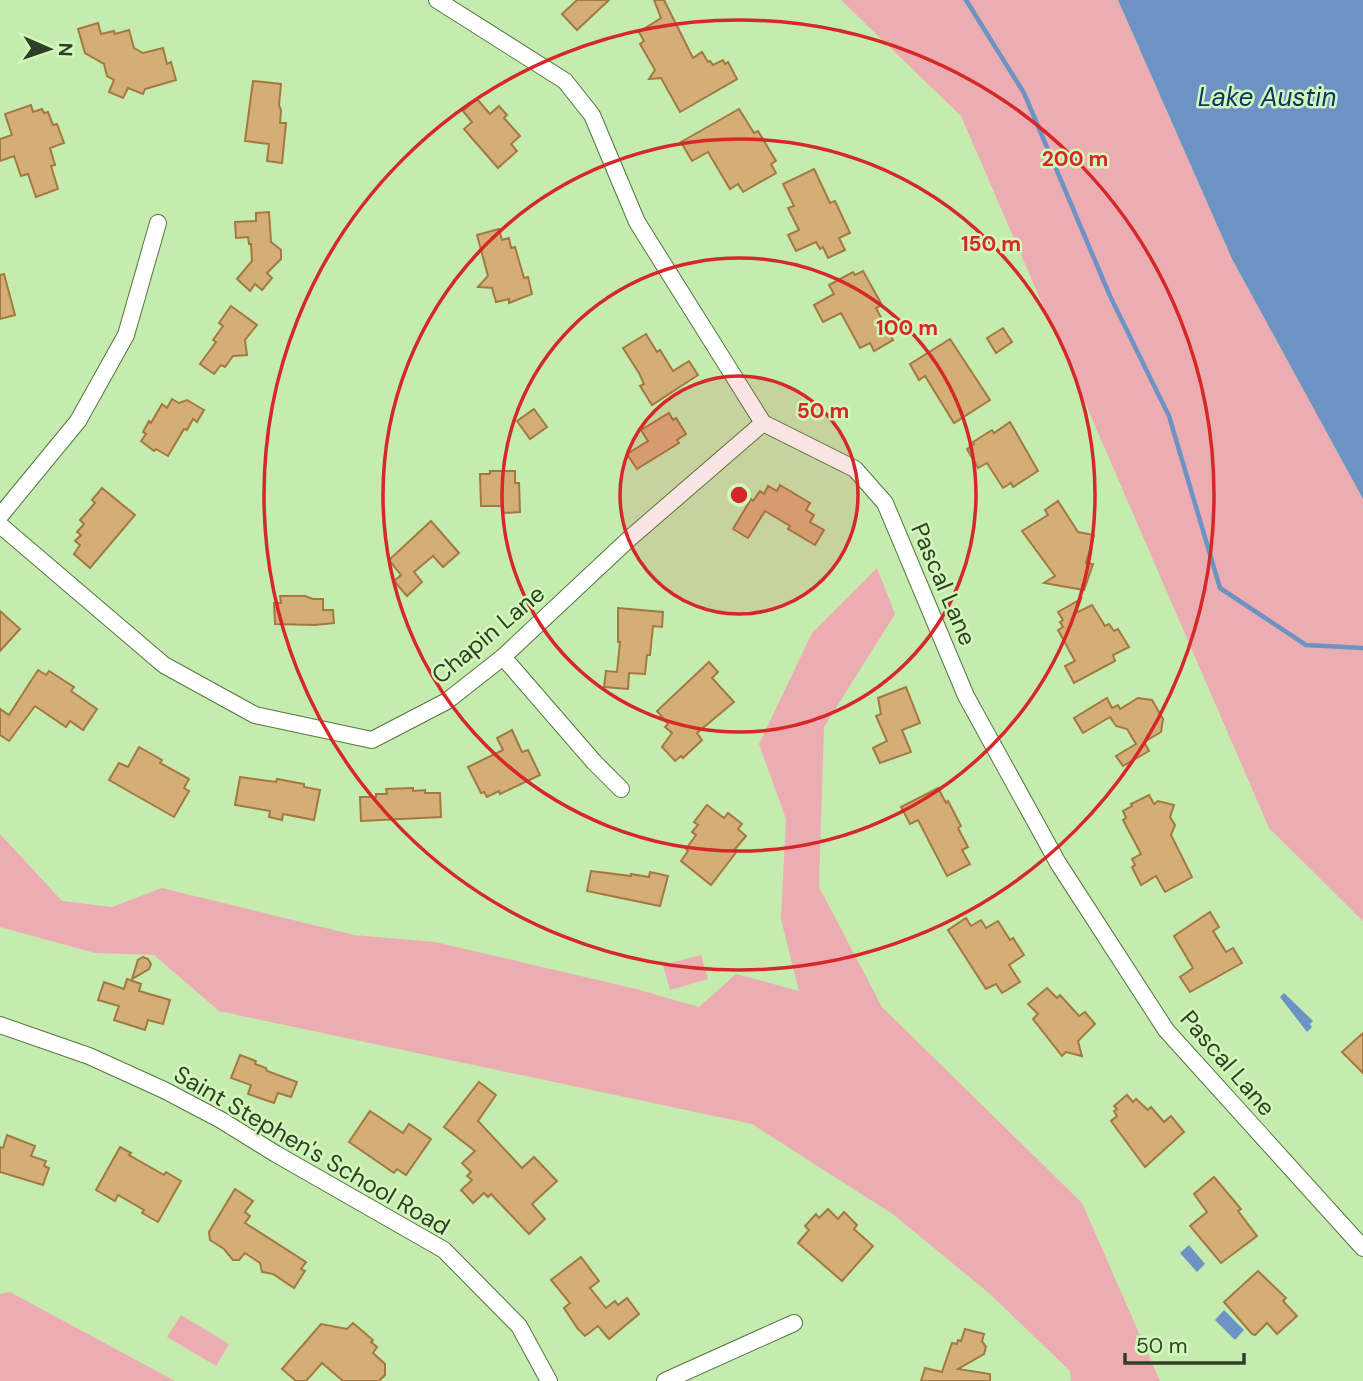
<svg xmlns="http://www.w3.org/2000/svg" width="1363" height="1381" viewBox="0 0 1363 1381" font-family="'DM Sans',sans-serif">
<rect width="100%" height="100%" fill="#c5ebaf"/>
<g fill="#ecadb2">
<path d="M 841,0 L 1118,0 L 1232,259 L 1363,499 L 1363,921 L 1269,828 L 961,116 Z"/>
<path d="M 877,568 L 895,614 L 824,727 L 819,887 L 882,1007 L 1082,1203 L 1160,1381 L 1071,1381 L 1070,1371 L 990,1294 L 894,1215 L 752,1124 L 219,1011 L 154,955 L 95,953 L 0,927 L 0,834 L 62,901 L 112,907 L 162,888 L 354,935 L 435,942 L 636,989 L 699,1007 L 736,974 L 799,991 L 781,919 L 786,819 L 759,744 L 812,633 Z"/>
<path d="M 701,955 L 708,979 L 670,990 L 663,965 Z"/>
<path d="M 10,1292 L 175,1381 L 0,1381 L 0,1294 Z"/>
<path d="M 181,1315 L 229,1344 L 216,1366 L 167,1337 Z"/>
</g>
<g fill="#6c93c3">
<path d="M 1118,0 L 1363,0 L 1363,499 L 1232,259 Z"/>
<path d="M 1284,993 L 1313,1021 L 1310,1024 L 1312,1027 L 1307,1032 L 1280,997 Z"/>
<path d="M 1189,1245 L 1205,1264 L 1197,1272 L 1180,1253 Z"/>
<path d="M 1224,1310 L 1244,1330 L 1235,1340 L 1215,1320 Z"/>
</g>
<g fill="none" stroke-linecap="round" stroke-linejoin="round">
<path stroke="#6c93c3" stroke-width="4.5" d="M 966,0 L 1024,93 L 1110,296 L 1169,416 L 1220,588 L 1306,645 L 1363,648"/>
</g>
<g fill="#d5ad77" stroke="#a27a41" stroke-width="2">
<path d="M 577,0 L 609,0 L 577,30 L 562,14 Z"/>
<path d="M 654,0 L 664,0 L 693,58 L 702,52 L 708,62 L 710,61 L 713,65 L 723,60 L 725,64 L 728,62 L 737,79 L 680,112 L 661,78 L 649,79 L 655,70 L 640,44 L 644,41 L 639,32 L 661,18 Z"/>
<path d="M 98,23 L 101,34 L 114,31 L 115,34 L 129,30 L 134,48 L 143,53 L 163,48 L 167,64 L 171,62 L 176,80 L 145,89 L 143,94 L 128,88 L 123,98 L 109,92 L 114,80 L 107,76 L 104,64 L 85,53 L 78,29 Z"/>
<path d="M 253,81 L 281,84 L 279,105 L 281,110 L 280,123 L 286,123 L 282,163 L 267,161 L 269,144 L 245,141 Z"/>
<path d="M 477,99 L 490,114 L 499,106 L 507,115 L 504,118 L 520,136 L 511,144 L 517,151 L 498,168 L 464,129 L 472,122 L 463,111 Z"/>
<path d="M 31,105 L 33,112 L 42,109 L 44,113 L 48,112 L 53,125 L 57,124 L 64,143 L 50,148 L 55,165 L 51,166 L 58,189 L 36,197 L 28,174 L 21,176 L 14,156 L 0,161 L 0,139 L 12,135 L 5,114 Z"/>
<path d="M 739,109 L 754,133 L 758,131 L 776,161 L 771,164 L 776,173 L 743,192 L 738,184 L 730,189 L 708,152 L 692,161 L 681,142 Z"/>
<path d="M 814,169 L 830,203 L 835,201 L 850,233 L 839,238 L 845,250 L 828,258 L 823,247 L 820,249 L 816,242 L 796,251 L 788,235 L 799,230 L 788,208 L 794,206 L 783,184 Z"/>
<path d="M 269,212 L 271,242 L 281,250 L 281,259 L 267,273 L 272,278 L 262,290 L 255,284 L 250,291 L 237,279 L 252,261 L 251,244 L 249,244 L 248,237 L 236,238 L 235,222 L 256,221 L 256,213 Z"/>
<path d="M 499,229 L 502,240 L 509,238 L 511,248 L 515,247 L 524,278 L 528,277 L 532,294 L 509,303 L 509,299 L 496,302 L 492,288 L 478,287 L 488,276 L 477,235 Z"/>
<path d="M 863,271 L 882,305 L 876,308 L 893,340 L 874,351 L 870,343 L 860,348 L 841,313 L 823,322 L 814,305 L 834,294 L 829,285 L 853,272 L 855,275 Z"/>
<path d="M 4,274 L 15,315 L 0,319 L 0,275 Z"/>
<path d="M 231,306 L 257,325 L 245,340 L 247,355 L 233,356 L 225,367 L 221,365 L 214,374 L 200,364 L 216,342 L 213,340 L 223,326 L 219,323 Z"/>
<path d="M 1003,328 L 1012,342 L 996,353 L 987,338 Z"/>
<path d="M 646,334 L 657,352 L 660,350 L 673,371 L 689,361 L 698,375 L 652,405 L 640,386 L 644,384 L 639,373 L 623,348 Z"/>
<path d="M 950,339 L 990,400 L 954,423 L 925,376 L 919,380 L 910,364 Z"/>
<path d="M 172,399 L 179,403 L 187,400 L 204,410 L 197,422 L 193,419 L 187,430 L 184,429 L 168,456 L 156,449 L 154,451 L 141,441 L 146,434 L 143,432 L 149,421 L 151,423 L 162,404 L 167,408 Z"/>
<path d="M 534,409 L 547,427 L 530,439 L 517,421 Z"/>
<path d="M 669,413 L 673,420 L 676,418 L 686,434 L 677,440 L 679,443 L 637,469 L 627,454 L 648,441 L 641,430 Z"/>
<path d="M 1010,422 L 1038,471 L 1013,487 L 1011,483 L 1003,488 L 987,463 L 978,468 L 967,449 L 974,444 L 973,442 L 992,430 L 994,433 Z"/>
<path d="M 490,471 L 515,471 L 515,483 L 519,483 L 520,512 L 503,513 L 503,506 L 481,506 L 480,474 L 490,474 Z"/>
<path d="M 780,485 L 810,503 L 806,510 L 814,515 L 810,522 L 824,530 L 815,545 L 788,529 L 790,526 L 765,511 L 748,538 L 733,529 L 751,499 L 753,501 L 760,491 L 764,494 L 768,486 L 777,491 Z"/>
<path d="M 102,488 L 135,515 L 90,568 L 74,554 L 80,545 L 75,541 L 81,535 L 77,532 L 84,524 L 80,520 L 95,503 L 92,500 Z"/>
<path d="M 1058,501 L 1078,532 L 1094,535 L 1086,563 L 1093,564 L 1084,590 L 1044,583 L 1055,576 L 1022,531 L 1048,515 L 1045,510 Z"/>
<path d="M 431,521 L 459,553 L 443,567 L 433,556 L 414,572 L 422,582 L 407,596 L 394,581 L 401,575 L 389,560 Z"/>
<path d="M 280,596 L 305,596 L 313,599 L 323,599 L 323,610 L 333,610 L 334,623 L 315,625 L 275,624 L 274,603 L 281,603 Z"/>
<path d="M 1081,599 L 1076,613 L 1092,605 L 1105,626 L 1109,624 L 1114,631 L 1118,629 L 1129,647 L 1113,655 L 1115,661 L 1074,683 L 1065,666 L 1075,661 L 1058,630 L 1063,627 L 1060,622 L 1063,620 L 1058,612 Z"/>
<path d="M 618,608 L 663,612 L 662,627 L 653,626 L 650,655 L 647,655 L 645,674 L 629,673 L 628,689 L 604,687 L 606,671 L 617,672 L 620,642 L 618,642 Z"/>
<path d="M 0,611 L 20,629 L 0,651 Z"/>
<path d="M 709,662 L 718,672 L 712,678 L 734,702 L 697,733 L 702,740 L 683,758 L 681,756 L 675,761 L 662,747 L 672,733 L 665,727 L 668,724 L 657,711 Z"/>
<path d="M 38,670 L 46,675 L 49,671 L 74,687 L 71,691 L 97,709 L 83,730 L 70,721 L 66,727 L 35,706 L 9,741 L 0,735 L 0,709 L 9,715 Z"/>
<path d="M 906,687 L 920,723 L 902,730 L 911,752 L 880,763 L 873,748 L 887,741 L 876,716 L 881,714 L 878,698 Z"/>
<path d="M 1107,698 L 1112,708 L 1118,705 L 1120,709 L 1138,698 L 1152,700 L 1163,719 L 1161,732 L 1144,742 L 1149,751 L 1123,766 L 1116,756 L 1136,744 L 1127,729 L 1116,726 L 1110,717 L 1083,733 L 1074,718 Z"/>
<path d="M 512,730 L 522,752 L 528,750 L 540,775 L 500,794 L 499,791 L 487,797 L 484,792 L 481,793 L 468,767 L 503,750 L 497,738 Z"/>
<path d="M 139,747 L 162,760 L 160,763 L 189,779 L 184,788 L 189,791 L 174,817 L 109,780 L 119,763 L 128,767 Z"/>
<path d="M 240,777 L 276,782 L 277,779 L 304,784 L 304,787 L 320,790 L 314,820 L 283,814 L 282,820 L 269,817 L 270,811 L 235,805 Z"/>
<path d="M 413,788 L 413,791 L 425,790 L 425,793 L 440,793 L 441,817 L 361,821 L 360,797 L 376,797 L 376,794 L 387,794 L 386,789 Z"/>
<path d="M 938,788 L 946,803 L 948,801 L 961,826 L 958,828 L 968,847 L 962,850 L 970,864 L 947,876 L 918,820 L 910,824 L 901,807 Z"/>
<path d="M 1149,795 L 1154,804 L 1158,801 L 1174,805 L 1170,817 L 1175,825 L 1171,835 L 1192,877 L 1165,892 L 1156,876 L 1141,885 L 1132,867 L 1135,865 L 1132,859 L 1141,854 L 1123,820 L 1126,818 L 1123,811 L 1132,806 L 1131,804 Z"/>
<path d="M 707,805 L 724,818 L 728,813 L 742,824 L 738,829 L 746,836 L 735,849 L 737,851 L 711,885 L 681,861 L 688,851 L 686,849 L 696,835 L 692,832 L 698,825 L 694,822 Z"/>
<path d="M 591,871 L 631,876 L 631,874 L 649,877 L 650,872 L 668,876 L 660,906 L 587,891 Z"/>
<path d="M 1210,912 L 1219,927 L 1213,931 L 1226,952 L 1233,948 L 1242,963 L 1190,992 L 1180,977 L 1193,968 L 1174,936 Z"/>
<path d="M 966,918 L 971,926 L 981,920 L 986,928 L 998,921 L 1010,940 L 1013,938 L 1024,955 L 1009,965 L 1020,982 L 1002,993 L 996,984 L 986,989 L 948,930 Z"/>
<path d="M 143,957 L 148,959 L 151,964 L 149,969 L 132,979 L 138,960 Z"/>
<path d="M 127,979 L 141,984 L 139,991 L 170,1000 L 163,1024 L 148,1020 L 145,1030 L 114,1020 L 119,1006 L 98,1000 L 104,982 L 124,989 Z"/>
<path d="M 1047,988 L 1057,998 L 1060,995 L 1079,1016 L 1085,1012 L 1095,1024 L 1078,1041 L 1082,1056 L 1066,1052 L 1062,1056 L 1033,1019 L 1038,1014 L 1028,1004 Z"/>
<path d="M 1363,1033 L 1363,1073 L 1342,1052 Z"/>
<path d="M 240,1055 L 256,1061 L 255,1064 L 266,1068 L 267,1071 L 297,1082 L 291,1097 L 278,1093 L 274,1103 L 248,1094 L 251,1085 L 231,1078 Z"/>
<path d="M 479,1082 L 496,1095 L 478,1121 L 522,1168 L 534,1157 L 557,1181 L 532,1204 L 545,1219 L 529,1234 L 491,1194 L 488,1197 L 484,1193 L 473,1203 L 461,1190 L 472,1180 L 467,1176 L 471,1172 L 462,1163 L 475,1151 L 444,1127 Z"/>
<path d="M 1127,1095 L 1133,1102 L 1136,1099 L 1148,1110 L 1151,1107 L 1164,1122 L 1171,1116 L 1184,1132 L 1145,1167 L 1111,1121 L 1117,1116 L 1114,1111 L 1117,1109 L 1114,1106 Z"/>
<path d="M 370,1111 L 403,1133 L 409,1124 L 431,1139 L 406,1175 L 397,1169 L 394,1173 L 349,1142 Z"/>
<path d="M 7,1135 L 35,1146 L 31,1156 L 46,1161 L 44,1166 L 49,1168 L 43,1185 L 0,1172 L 0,1147 L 3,1148 Z"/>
<path d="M 120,1147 L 131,1153 L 129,1155 L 164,1175 L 166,1172 L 181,1181 L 158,1222 L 142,1213 L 144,1210 L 118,1195 L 115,1201 L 96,1190 Z"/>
<path d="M 1214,1177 L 1241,1209 L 1238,1211 L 1257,1236 L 1221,1263 L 1190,1226 L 1207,1212 L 1194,1194 Z"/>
<path d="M 235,1189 L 253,1201 L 245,1212 L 250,1216 L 245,1223 L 306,1262 L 301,1269 L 305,1271 L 294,1288 L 273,1274 L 262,1272 L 260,1263 L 245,1253 L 239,1260 L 233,1260 L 224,1249 L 210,1240 L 209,1232 Z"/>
<path d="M 828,1209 L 838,1219 L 844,1212 L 857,1225 L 854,1229 L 873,1246 L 842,1281 L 798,1243 L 809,1230 L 805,1226 L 816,1214 L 819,1218 Z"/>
<path d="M 581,1257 L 599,1281 L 590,1288 L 606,1308 L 615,1301 L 618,1305 L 627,1298 L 639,1314 L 609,1339 L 598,1326 L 585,1336 L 578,1329 L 564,1308 L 570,1303 L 551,1280 Z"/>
<path d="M 1258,1271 L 1286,1298 L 1283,1301 L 1297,1316 L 1277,1334 L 1267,1323 L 1255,1335 L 1252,1334 L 1224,1302 Z"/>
<path d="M 353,1323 L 373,1340 L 371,1342 L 377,1347 L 373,1353 L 385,1364 L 385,1375 L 379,1381 L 343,1381 L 322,1363 L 306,1381 L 296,1381 L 282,1369 L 321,1324 L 347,1329 Z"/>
<path d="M 965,1329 L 984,1334 L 982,1341 L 986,1347 L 984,1354 L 958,1369 L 990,1374 L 990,1381 L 921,1381 L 925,1368 L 942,1372 L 952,1343 L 957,1344 L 958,1340 L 961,1341 Z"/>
</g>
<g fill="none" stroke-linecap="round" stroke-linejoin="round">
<g stroke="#54763f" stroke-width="18">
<g id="minor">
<path d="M 437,0 L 565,81 L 592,115 L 637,222 L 763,423 L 855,469 L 885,503 L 966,696 L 1058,863 L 1166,1030 L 1363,1248"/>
<path d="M 0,516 L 78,421 L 126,335 L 158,223"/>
<path d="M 0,525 L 164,665 L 255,715 L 372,740 L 447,701 L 503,657 L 630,538 L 763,423"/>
<path d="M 503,657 L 594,762 L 621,789"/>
<path d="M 0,1025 L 89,1056 L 164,1090 L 221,1120 L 276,1154 L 444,1250 L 519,1326 L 549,1381"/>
<path d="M 665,1381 L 794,1323"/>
</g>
</g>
<use href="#minor" stroke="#fff" stroke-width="16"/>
</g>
<circle cx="739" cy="495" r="119" fill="#d62828" fill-opacity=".12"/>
<g fill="none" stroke="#d62828" stroke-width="3.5">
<circle cx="739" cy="495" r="119"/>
<circle cx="739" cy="495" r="237"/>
<circle cx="739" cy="495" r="356"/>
<circle cx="739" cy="495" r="475"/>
</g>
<g text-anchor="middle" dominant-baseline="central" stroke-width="5" stroke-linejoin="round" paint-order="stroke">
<g font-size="24" fill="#303f27" stroke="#d2f9bb">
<text transform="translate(944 584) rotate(67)">Pascal Lane</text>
<text transform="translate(488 634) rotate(-40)">Chapin Lane</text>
<text transform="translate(1228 1063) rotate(49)">Pascal Lane</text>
<text transform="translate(312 1150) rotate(30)">Saint Stephen's School Road</text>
</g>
<g font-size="26" font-style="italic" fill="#0d3664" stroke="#d2f9bb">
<text x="1267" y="97">Lake Austin</text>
</g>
</g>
<circle cx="739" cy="495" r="10" fill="#d62828" stroke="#d2f9bb" stroke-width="3.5"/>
<g font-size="21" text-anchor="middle" font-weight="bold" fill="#d62828" stroke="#d2f9bb" stroke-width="5" stroke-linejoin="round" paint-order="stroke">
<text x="1075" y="166">200 m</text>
<text x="991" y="251">150 m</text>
<text x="907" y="335">100 m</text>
<text x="823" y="418">50 m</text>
</g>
<g transform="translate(49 49) rotate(92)" stroke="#d2f9bb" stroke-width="5" paint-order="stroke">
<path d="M0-5L12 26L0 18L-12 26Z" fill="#303f27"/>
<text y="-10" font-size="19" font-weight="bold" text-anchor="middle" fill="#303f27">N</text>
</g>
<path d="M1125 1353v10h119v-10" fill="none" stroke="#303f27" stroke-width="3.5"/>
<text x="1136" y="1353" font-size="21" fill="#303f27" stroke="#d2f9bb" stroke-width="5" paint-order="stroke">50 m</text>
</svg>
